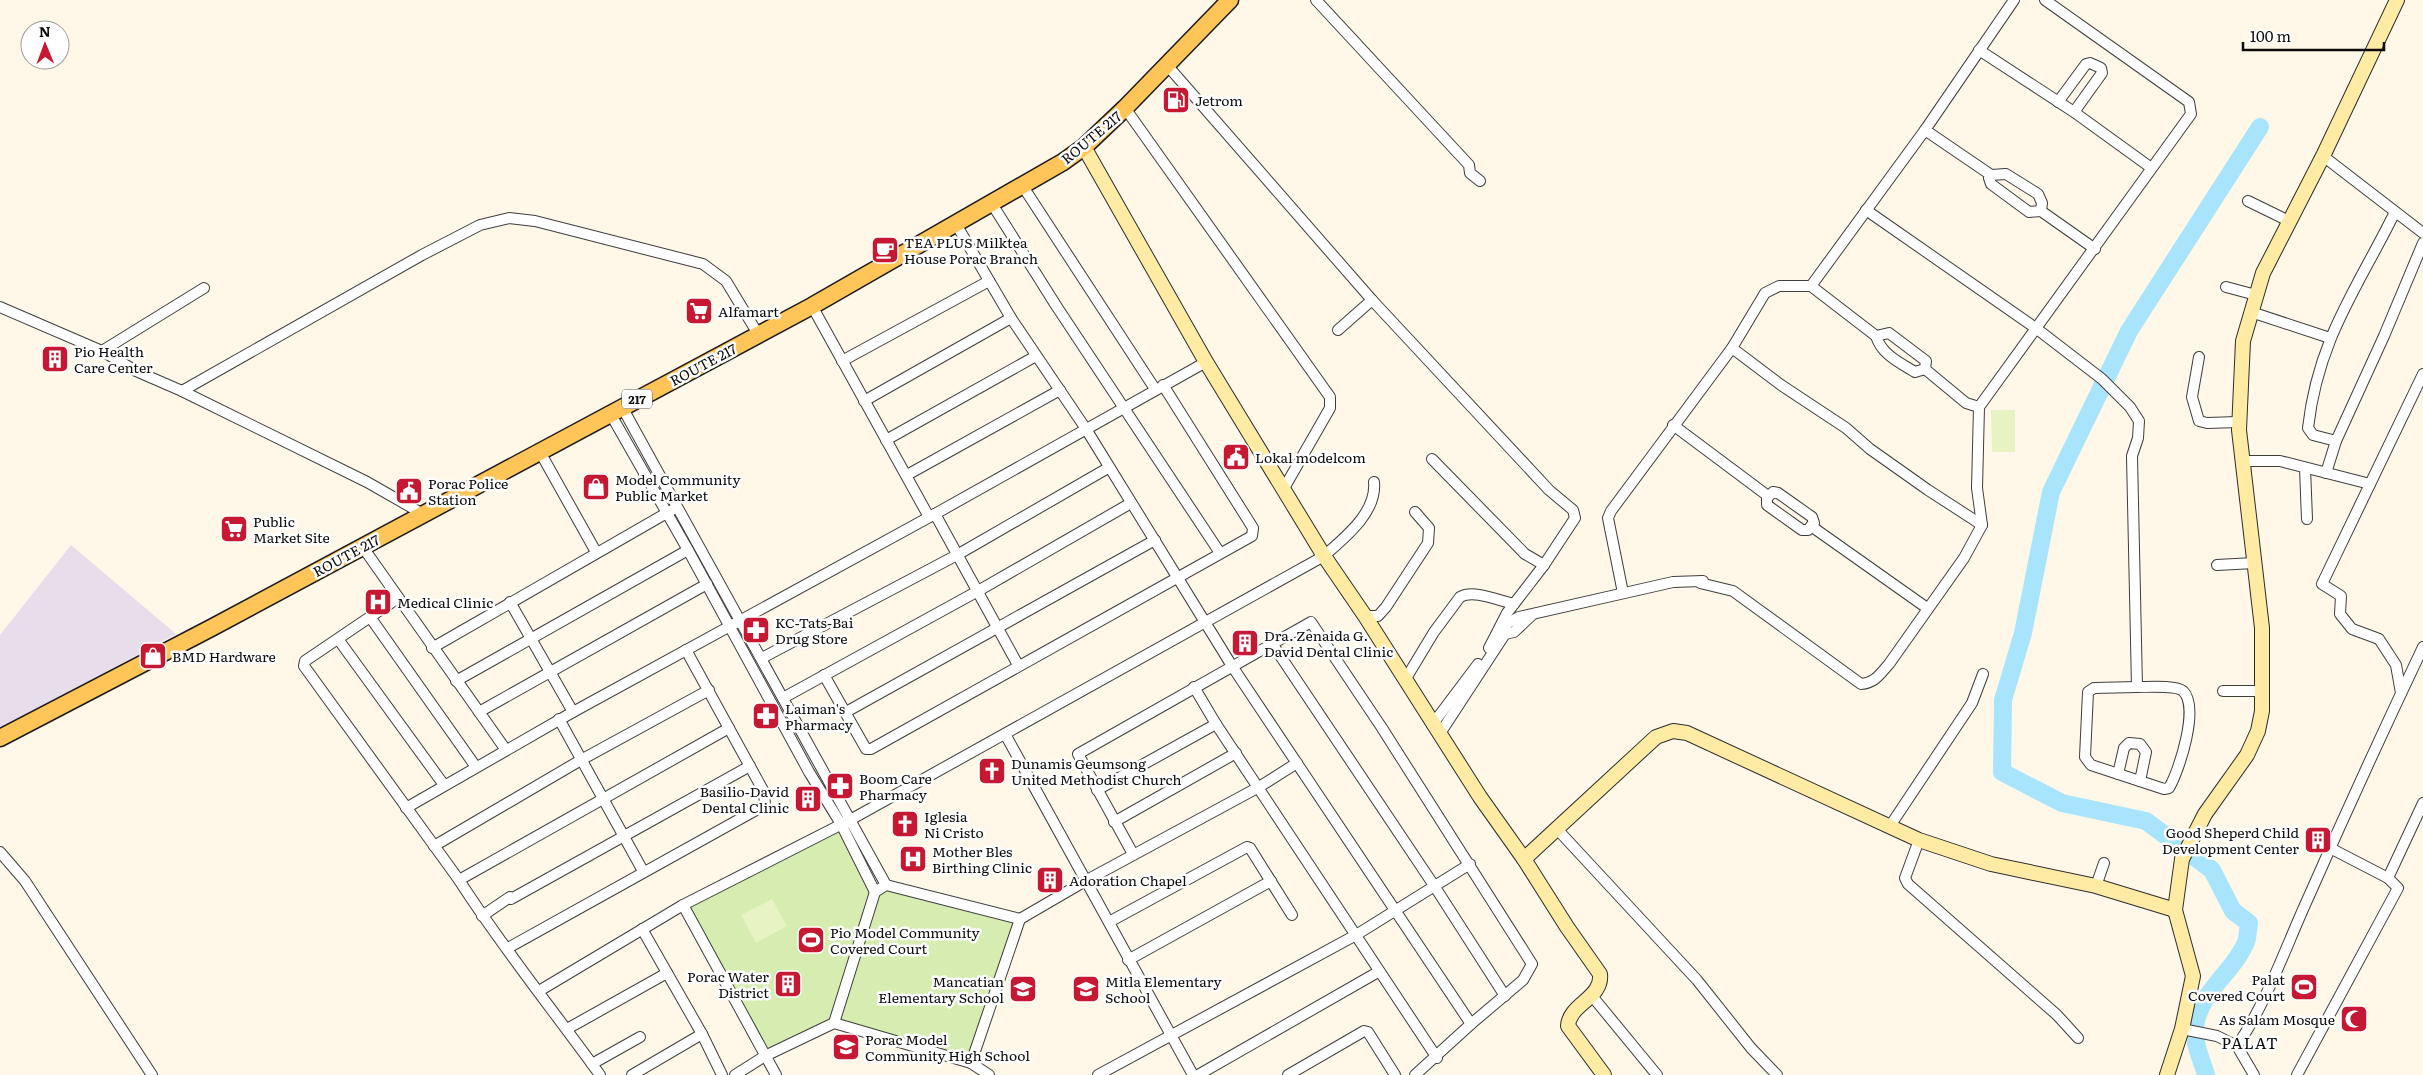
<svg xmlns="http://www.w3.org/2000/svg" width="2423" height="1075" viewBox="0 0 2423 1075" font-family="Literata,serif">
<rect width="100%" height="100%" fill="#fff8e9"/>
<path fill="#e8deeb" d="M 71,545 L 176,634 L 0,729 L 0,635 Z"/>
<path fill="#d6ecb0" d="M 841,824 L 875,891 L 886,885 L 1020,919 L 971,1063 L 835,1023 L 765,1056 L 683,905 Z"/>
<g fill="#e7f3c2">
<path d="M 1991,410 L 2015,410 L 2015,452 L 1992,452 Z"/>
<path d="M 772,899 L 787,926 L 756,943 L 741,915 Z"/>
</g>
<g fill="none" stroke-linecap="round" stroke-linejoin="round">
<path stroke="#a8e5fc" stroke-width="18" d="M 2206,1075 C 2202,1060 2193,1043 2195,1027 C 2199,992 2234,972 2246,942 C 2248,936 2248,929 2249,923 L 2233,911 L 2212,870 L 2146,821 L 2062,803 L 2002,772 L 2003,700 L 2023,633 L 2051,492 L 2129,331 L 2260,127"/>
<g stroke="#3e3e3e" stroke-width="12">
<g id="street">
<path d="M 1316,0 L 1469,165 L 1470,173 L 1480,181"/>
<path d="M 1979,50 L 2074,112 L 2150,167"/>
<path d="M 1166,64 L 1372,300 L 1549,490 L 1573,510 L 1575,518 L 1544,565"/>
<path d="M 2058,102 L 2086,64 L 2090,63 L 2101,68 L 2102,73 L 2074,112"/>
<path d="M 1125,108 L 1330,397 L 1330,408 L 1283,490"/>
<path d="M 1925,130 L 1991,175 L 1989,178 L 1991,184 L 2029,212 L 2041,211 L 2095,249"/>
<path d="M 2323,156 L 2423,233"/>
<path d="M 1991,175 L 2006,174 L 2038,194 L 2042,203 L 2041,211"/>
<path d="M 1022,185 L 1155,389"/>
<path d="M 2248,201 L 2289,221"/>
<path d="M 992,204 L 1057,307 L 1220,553"/>
<path d="M 1866,210 L 2037,329 L 2102,379 L 2130,407 L 2139,421 L 2138,438 L 2132,456 L 2137,687"/>
<path d="M 956,224 L 1011,318 L 1086,429 L 1232,666 L 1471,1024"/>
<path d="M 1811,286 L 1925,130 L 2014,0"/>
<path d="M 2226,287 L 2256,295"/>
<path d="M 812,306 L 929,517"/>
<path d="M 0,307 L 102,351 L 136,371 L 182,391 L 367,482 L 423,514"/>
<path d="M 2251,312 L 2330,338"/>
<path d="M 1338,330 L 1372,300"/>
<path d="M 1876,336 C 1881,354 1900,363 1915,372 L 1925,369"/>
<path d="M 1732,348 L 1781,385 L 1846,428 L 1870,449 L 1928,490 L 1982,525"/>
<path d="M 102,351 L 204,288"/>
<path d="M 2199,357 L 2192,397 L 2199,421 L 2207,423 L 2238,422"/>
<path d="M 842,361 L 989,281"/>
<path d="M 182,391 L 422,255 L 480,225 L 509,218 L 535,221 L 703,264 L 726,281 L 758,334"/>
<path d="M 864,401 L 1011,318"/>
<path d="M 622,407 L 886,885"/>
<path d="M 610,413 L 688,550 L 809,772 L 841,824 L 875,892"/>
<path d="M 1673,425 L 1768,496"/>
<path d="M 886,440 L 1036,356"/>
<path d="M 2336,441 L 2313,435 L 2308,428 C 2318,339 2357,289 2395,212"/>
<path d="M 540,452 L 596,552"/>
<path d="M 1432,459 L 1525,554 L 1544,565 L 1507,613 L 1489,648"/>
<path d="M 2243,461 L 2280,461 L 2370,484"/>
<path d="M 2305,468 L 2307,519"/>
<path d="M 2326,473 L 2336,441 L 2384,336 L 2423,243"/>
<path d="M 907,475 L 1060,390"/>
<path d="M 1773,492 L 1778,493 L 1812,517 L 1814,523 L 1808,530 L 1802,530 L 1767,505 L 1767,498 Z"/>
<path d="M 935,514 L 1018,665"/>
<path d="M 1811,526 L 1927,608"/>
<path d="M 362,546 L 506,750"/>
<path d="M 2217,565 L 2254,563"/>
<path d="M 1623,593 L 1608,518 L 1611,511 L 1732,348 L 1765,293 L 1779,286 L 1811,286 L 1876,336 L 1889,333 L 1926,361 L 1925,369 L 1966,403 L 1979,407"/>
<path d="M 398,598 L 305,661 L 304,666 L 459,880 C 502,947 553,1010 600,1075"/>
<path d="M 510,602 L 573,712"/>
<path d="M 1365,616 L 1378,616 L 1386,607 L 1428,543 L 1429,528 L 1415,512"/>
<path d="M 370,617 L 476,767"/>
<path d="M 1505,634 L 1514,632 L 1532,615"/>
<path d="M 338,639 L 444,785"/>
<path d="M 1273,645 L 1435,887 L 1505,996"/>
<path d="M 432,648 L 672,510"/>
<path d="M 762,658 L 957,555 L 1108,468"/>
<path d="M 824,675 L 866,749 L 871,749 L 1252,536 L 1253,528 L 1163,385"/>
<path d="M 1405,680 L 1434,632 L 1460,597 C 1474,589 1499,601 1514,604"/>
<path d="M 456,681 L 688,550"/>
<path d="M 1194,687 L 1216,724 L 1437,1058"/>
<path d="M 2137,687 C 2147,687 2176,685 2183,691 C 2200,707 2179,771 2169,788 L 2164,789 L 2091,765 L 2085,757 L 2088,692 L 2094,688 Z"/>
<path d="M 2223,691 L 2263,691"/>
<path d="M 2401,693 L 2396,665 L 2379,639 L 2352,629 L 2340,614 L 2341,596 L 2322,584 L 2423,374"/>
<path d="M 783,698 L 978,591 L 1131,503"/>
<path d="M 479,712 L 707,584"/>
<path d="M 846,712 L 1155,540"/>
<path d="M 559,719 L 643,871"/>
<path d="M 1432,725 L 1478,664"/>
<path d="M 1005,734 L 1193,1075"/>
<path d="M 1439,735 L 1505,634 L 1506,624 L 1519,617 L 1673,582 L 1703,581 L 1700,583 L 1733,591 L 1861,684 C 1875,683 1880,674 1889,664 L 1964,558 L 1982,525 L 1977,488 L 1979,407 L 2191,114 L 2189,102 L 2045,0"/>
<path d="M 2118,774 L 2124,748 L 2129,743 L 2140,744 L 2146,752 L 2140,781"/>
<path d="M 1097,790 L 1216,724"/>
<path d="M 406,808 L 573,712 L 935,514 L 1206,362"/>
<path d="M 1114,822 L 1236,753"/>
<path d="M 1890,826 L 1972,703 L 1983,674"/>
<path d="M 1557,829 L 1697,980 L 1751,1048 L 1777,1075"/>
<path d="M 1919,840 L 1905,878 L 1908,884 L 2057,1015 L 2078,1038"/>
<path d="M 434,846 L 581,760 L 709,690"/>
<path d="M 0,852 L 25,881 L 152,1075"/>
<path d="M 1133,854 L 1078,754 L 1311,622 L 1382,728 L 1532,964 L 1523,980 L 1471,1024 L 1415,1075"/>
<path d="M 2388,878 L 2423,803"/>
<path d="M 459,880 L 729,728"/>
<path d="M 2096,886 L 2104,863"/>
<path d="M 683,905 L 776,1075"/>
<path d="M 482,916 L 510,897 L 511,899 L 750,766"/>
<path d="M 1109,922 L 1247,847 L 1250,848 L 1292,915"/>
<path d="M 642,929 L 702,1034 L 722,1075"/>
<path d="M 508,948 L 765,805 L 764,792 L 686,650"/>
<path d="M 1128,960 L 1271,881"/>
<path d="M 539,991 L 683,905 L 850,820 L 1324,556 C 1344,538 1377,513 1374,482"/>
<path d="M 1592,996 L 1657,1075"/>
<path d="M 834,1023 L 875,892 L 886,885 L 1020,919"/>
<path d="M 567,1029 L 667,973"/>
<path d="M 2182,1029 L 2217,1036 L 2237,1046 L 2254,1075"/>
<path d="M 2237,1046 C 2268,1000 2286,946 2309,896 C 2346,812 2384,729 2423,647"/>
<path d="M 971,1063 L 1020,919 L 1087,880 L 1259,787 L 1297,763"/>
<path d="M 592,1064 L 640,1037"/>
<path d="M 632,1075 L 702,1034"/>
<path d="M 735,1075 L 765,1056 L 834,1023 L 971,1063 L 989,1075"/>
<path d="M 1098,1075 L 1356,935 L 1470,864"/>
<path d="M 1198,1075 L 1378,972"/>
<path d="M 1288,1075 L 1364,1031 L 1368,1032 L 1395,1075"/>
<path d="M 2297,1075 L 2398,888 L 2388,878 L 2330,848"/>
</g>
</g>
<g stroke="#2d2d2d" stroke-width="16">
<g id="secondary">
<path d="M 1084,147 L 1206,362 L 1324,556 L 1365,616 L 1480,797 L 1524,859 L 1567,927 L 1600,974 C 1603,998 1569,1004 1568,1026 L 1604,1075"/>
<path d="M 1524,859 L 1656,737 L 1673,731 L 1687,733 L 1919,840 L 1991,864 L 2096,886 L 2175,910"/>
<path d="M 2167,1075 L 2182,1029 L 2193,976 L 2175,910 L 2182,859 L 2205,814 L 2247,755 L 2258,731 L 2262,711 L 2262,628 L 2239,430 L 2243,341 L 2263,273 L 2323,156 L 2397,0"/>
</g>
</g>
<g stroke="#1c1c1c" stroke-width="19">
<path id="primary" d="M 0,738 L 213,627 L 812,306 L 1063,162 L 1084,147 L 1125,108 L 1230,0"/>
</g>
<use href="#street" stroke="#fff" stroke-width="10"/>
<use href="#secondary" stroke="#ffeba4" stroke-width="14"/>
<use href="#primary" stroke="#ffc559" stroke-width="16"/>
</g>
<defs>
<g id="fuel-square" transform="scale(1.4375)"><rect x="-9" y="-9" width="18" height="18" rx="4" fill="#c61833" stroke="#fff"/><path d="M-5.5-6h7V0h2V4h1.3V-2.5L3-4.5l.8-.8L6-3V5H2.5V1h-1V6h-7ZM-4.2-4.7v3.2H.2V-4.7Z" fill="#fff"/></g>
<g id="cafe-square" transform="scale(1.4375)"><rect x="-9" y="-9" width="18" height="18" rx="4" fill="#c61833" stroke="#fff"/><path d="M-5.5-4.5H6V0H3Q3 3.5 0 3.5H-2.5Q-5.5 3.5-5.5 0ZM3-3.2v2h1.7v-2ZM-6 4.5H4V6H-6Z" fill="#fff"/></g>
<g id="supermarket-square" transform="scale(1.4375)"><rect x="-9" y="-9" width="18" height="18" rx="4" fill="#c61833" stroke="#fff"/><path d="M-6-5.5h2.5l.6 2H6L4.5 2H-2.5L-4.4-4H-6ZM-1.5 3.2a1.3 1.3 0 1 0 .1 0ZM3 3.2a1.3 1.3 0 1 0 .1 0Z" fill="#fff"/></g>
<g id="building-square" transform="scale(1.4375)"><rect x="-9" y="-9" width="18" height="18" rx="4" fill="#c61833" stroke="#fff"/><path d="M-4-6H4V6H1V3H-1V6H-4ZM-2.5-4.3h1.7v1.8h-1.7ZM.8-4.3h1.7v1.8H.8ZM-2.5-1h1.7V.8h-1.7ZM.8-1h1.7V.8H.8Z" fill="#fff"/></g>
<g id="civic-square" transform="scale(1.4375)"><rect x="-9" y="-9" width="18" height="18" rx="4" fill="#c61833" stroke="#fff"/><path d="M-.6-6.5H3V-4.5H.6V-3L4-1V1h2V6H-6V1h2V-1L-.6-3ZM-1.2 2.5V6h2.4V2.5Z" fill="#fff"/></g>
<g id="shop-square" transform="scale(1.4375)"><rect x="-9" y="-9" width="18" height="18" rx="4" fill="#c61833" stroke="#fff"/><path d="M-5-2.5h2.3a2.7 3.5 0 0 1 5.4 0H5L5.5 6h-11ZM-1.5-2.5h3a1.5 2.3 0 0 0-3 0Z" fill="#fff"/></g>
<g id="hospital-square" transform="scale(1.4375)"><rect x="-9" y="-9" width="18" height="18" rx="4" fill="#c61833" stroke="#fff"/><path d="M-5-5h3v3.5h4V-5h3V5h-3V1.5h-4V5h-3Z" fill="#fff"/></g>
<g id="pharmacy-square" transform="scale(1.4375)"><rect x="-9" y="-9" width="18" height="18" rx="4" fill="#c61833" stroke="#fff"/><path d="M-2-6h4v4h4v4h-4v4h-4v-4h-4v-4h4Z" fill="#fff"/></g>
<g id="church-square" transform="scale(1.4375)"><rect x="-9" y="-9" width="18" height="18" rx="4" fill="#c61833" stroke="#fff"/><path d="M-1.2-6h2.4v3.5h3.3v2.4h-3.3V6h-2.4V-.1h-3.3v-2.4h3.3Z" fill="#fff"/></g>
<g id="stadium-square" transform="scale(1.4375)"><rect x="-9" y="-9" width="18" height="18" rx="4" fill="#c61833" stroke="#fff"/><path d="M0-5a6.5 5 0 1 0 0 10a6.5 5 0 1 0 0-10ZM-3.5-1.8h7v3.6h-7Z" fill="#fff"/></g>
<g id="school-square" transform="scale(1.4375)"><rect x="-9" y="-9" width="18" height="18" rx="4" fill="#c61833" stroke="#fff"/><path d="M0-5L7-2L0 1L-7-2ZM-4 1L0 2.5L4 1V4Q0 6-4 4Z" fill="#fff"/></g>
<g id="mosque-square" transform="scale(1.4375)"><rect x="-9" y="-9" width="18" height="18" rx="4" fill="#c61833" stroke="#fff"/><path d="M3.5-4.9A6 6 0 1 0 3.5 4.9A5 5 0 1 1 3.5-4.9Z" fill="#fff"/></g>
</defs>
<g fill-rule="evenodd">
<use href="#fuel-square" x="1176" y="100"/>
<use href="#cafe-square" x="885" y="250"/>
<use href="#supermarket-square" x="699" y="311"/>
<use href="#building-square" x="55" y="359"/>
<use href="#civic-square" x="1236" y="457"/>
<use href="#shop-square" x="596" y="487"/>
<use href="#civic-square" x="409" y="491"/>
<use href="#supermarket-square" x="234" y="529"/>
<use href="#hospital-square" x="378" y="602"/>
<use href="#pharmacy-square" x="756" y="630"/>
<use href="#building-square" x="1245" y="643"/>
<use href="#shop-square" x="153" y="656"/>
<use href="#pharmacy-square" x="766" y="716"/>
<use href="#church-square" x="992" y="771"/>
<use href="#pharmacy-square" x="840" y="786"/>
<use href="#building-square" x="808" y="799"/>
<use href="#church-square" x="905" y="824"/>
<use href="#building-square" x="2318" y="840"/>
<use href="#hospital-square" x="913" y="859"/>
<use href="#building-square" x="1050" y="880"/>
<use href="#stadium-square" x="811" y="940"/>
<use href="#building-square" x="788" y="984"/>
<use href="#stadium-square" x="2304" y="987"/>
<use href="#school-square" x="1023" y="989"/>
<use href="#school-square" x="1086" y="989"/>
<use href="#mosque-square" x="2354" y="1019"/>
<use href="#school-square" x="846" y="1047"/>
</g>
<g text-anchor="middle" dominant-baseline="central" stroke-width="5" stroke-linejoin="round" paint-order="stroke">
<rect fill="#fff" stroke="#545454" stroke-width="1" x="622" y="389.5" width="30" height="19" rx="4"/>
<g font-size="12" font-weight="bold" fill="#0b0b0b">
<text x="637" y="399">217</text>
</g>
<g font-size="14" fill="#0b0b0b" stroke="#fff" text-anchor="start">
<text x="1195" y="100">Jetrom</text>
<text x="904" y="242">TEA PLUS Milktea<tspan x="904" dy="16">House Porac Branch</tspan></text>
<text x="718" y="311">Alfamart</text>
<text x="74" y="351">Pio Health<tspan x="74" dy="16">Care Center</tspan></text>
<text x="1255" y="457">Lokal modelcom</text>
<text x="615" y="479">Model Community<tspan x="615" dy="16">Public Market</tspan></text>
<text x="428" y="483">Porac Police<tspan x="428" dy="16">Station</tspan></text>
<text x="253" y="521">Public<tspan x="253" dy="16">Market Site</tspan></text>
<text x="397" y="602">Medical Clinic</text>
<text x="775" y="622">KC-Tats-Bai<tspan x="775" dy="16">Drug Store</tspan></text>
<text x="1264" y="635">Dra. Zenaida G.<tspan x="1264" dy="16">David Dental Clinic</tspan></text>
<text x="172" y="656">BMD Hardware</text>
<text x="785" y="708">Laiman's<tspan x="785" dy="16">Pharmacy</tspan></text>
<text x="1011" y="763">Dunamis Geumsong<tspan x="1011" dy="16">United Methodist Church</tspan></text>
<text x="859" y="778">Boom Care<tspan x="859" dy="16">Pharmacy</tspan></text>
<text x="789" y="791" text-anchor="end">Basilio-David<tspan x="789" dy="16">Dental Clinic</tspan></text>
<text x="924" y="816">Iglesia<tspan x="924" dy="16">Ni Cristo</tspan></text>
<text x="2299" y="832" text-anchor="end">Good Sheperd Child<tspan x="2299" dy="16">Development Center</tspan></text>
<text x="932" y="851">Mother Bles<tspan x="932" dy="16">Birthing Clinic</tspan></text>
<text x="1069" y="880">Adoration Chapel</text>
<text x="830" y="932">Pio Model Community<tspan x="830" dy="16">Covered Court</tspan></text>
<text x="769" y="976" text-anchor="end">Porac Water<tspan x="769" dy="16">District</tspan></text>
<text x="2285" y="979" text-anchor="end">Palat<tspan x="2285" dy="16">Covered Court</tspan></text>
<text x="1004" y="981" text-anchor="end">Mancatian<tspan x="1004" dy="16">Elementary School</tspan></text>
<text x="1105" y="981">Mitla Elementary<tspan x="1105" dy="16">School</tspan></text>
<text x="2335" y="1019" text-anchor="end">As Salam Mosque</text>
<text x="865" y="1039">Porac Model<tspan x="865" dy="16">Community High School</tspan></text>
</g>
<g font-size="14" fill="#0b0b0b" stroke="#fff">
<text transform="translate(1091 137) rotate(-40)">ROUTE 217</text>
<text transform="translate(703 364) rotate(-28)">ROUTE 217</text>
<text transform="translate(346 555) rotate(-28)">ROUTE 217</text>
</g>
<g font-size="16" letter-spacing="1" fill="#0b0b0b" stroke="#fff">
<text x="2250" y="1042">PALAT</text>
</g>
</g>
<g transform="translate(45 45) rotate(359)"><circle r="24" fill="#ffffff" stroke="#9d9d9d"/>
<path d="M0-4L9 19L0 12L-9 19Z" fill="#c61833"/>
<text y="-8" font-size="14" font-weight="bold" text-anchor="middle" fill="#0b0b0b">N</text>
</g>
<path d="M2243 42v8h141v-8" fill="none" stroke="#0b0b0b" stroke-width="2.5"/>
<text x="2250" y="42" font-size="15" fill="#0b0b0b" stroke="#ffffff" stroke-width="4" paint-order="stroke">100 m</text>
</svg>
